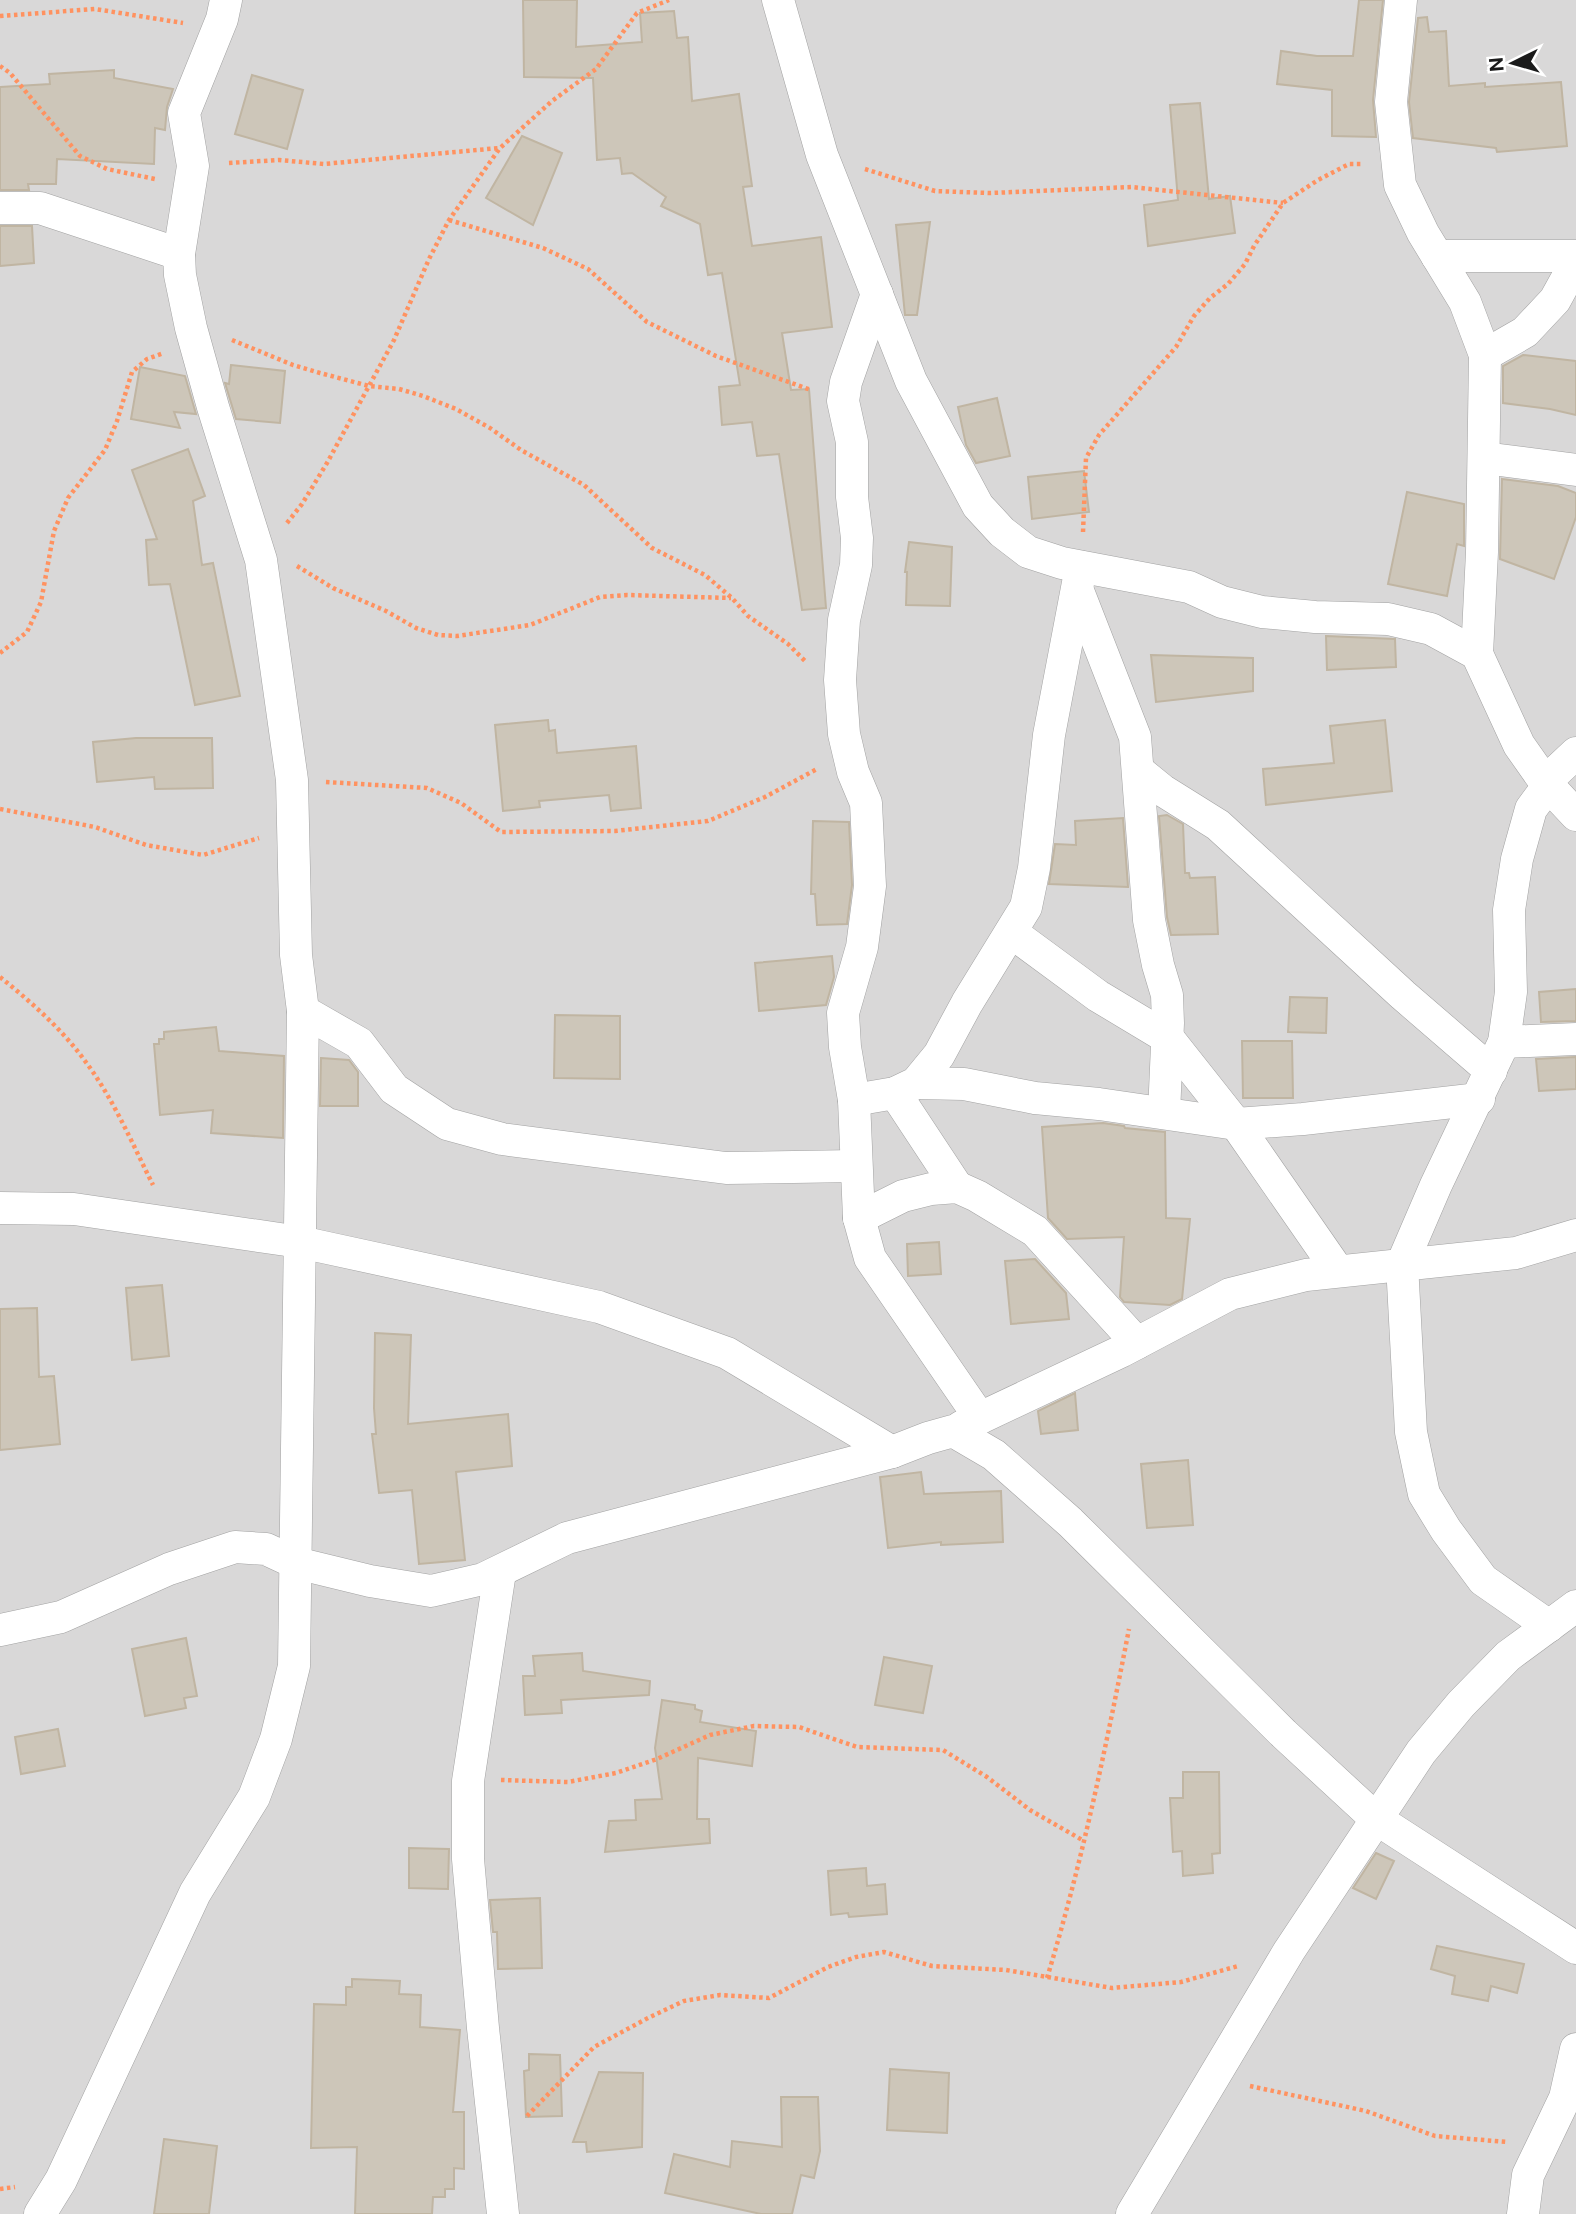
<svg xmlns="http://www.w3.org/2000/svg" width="1576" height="2214" viewBox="0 0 1576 2214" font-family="'Public Sans',sans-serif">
<rect width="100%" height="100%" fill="#eeece0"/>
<rect fill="#d9d8d8" x="0" y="0" width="1576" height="2214"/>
<g fill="#cdc6b9" stroke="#c0b5a2" stroke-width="2">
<path d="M 523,0 L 577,0 L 576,47 L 642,42 L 640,13 L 674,11 L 677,38 L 688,37 L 692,101 L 739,94 L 752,186 L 743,187 L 752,246 L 821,237 L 832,327 L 782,333 L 791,390 L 809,389 L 826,608 L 802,610 L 779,454 L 757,456 L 752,422 L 722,425 L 719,387 L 740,385 L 722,273 L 708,275 L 700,224 L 661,206 L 666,197 L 632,173 L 622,174 L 620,158 L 597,160 L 593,78 L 524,77 Z"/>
<path d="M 1359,0 L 1383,0 L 1373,100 L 1376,137 L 1332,136 L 1332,90 L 1277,84 L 1281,51 L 1317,56 L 1353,56 Z"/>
<path d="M 1427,17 L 1429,32 L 1446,31 L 1449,86 L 1485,83 L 1485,87 L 1561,82 L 1567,146 L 1497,152 L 1496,148 L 1413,138 L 1409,102 L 1418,18 Z"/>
<path d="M 114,70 L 114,78 L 173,89 L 167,107 L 165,130 L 155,128 L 154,164 L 57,159 L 56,184 L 28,184 L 29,190 L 0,190 L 0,87 L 50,84 L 49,74 Z"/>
<path d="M 252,75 L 303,90 L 287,149 L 235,134 Z"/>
<path d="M 1200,103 L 1209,199 L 1230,196 L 1235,233 L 1148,246 L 1144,205 L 1178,200 L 1170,105 Z"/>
<path d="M 522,136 L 562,153 L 533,225 L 486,198 Z"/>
<path d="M 930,222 L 917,315 L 905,315 L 896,225 Z"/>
<path d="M 0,226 L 32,226 L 34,263 L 0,266 Z"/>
<path d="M 1523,355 L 1576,361 L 1576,415 L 1550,409 L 1503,403 L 1503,366 Z"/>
<path d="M 231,365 L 285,371 L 280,423 L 236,419 L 225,383 L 229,384 Z"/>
<path d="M 140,367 L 185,376 L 196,414 L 174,412 L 180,428 L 131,419 Z"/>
<path d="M 997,398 L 1010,456 L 976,463 L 966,445 L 958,407 Z"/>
<path d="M 188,449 L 205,496 L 193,501 L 202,565 L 213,563 L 240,696 L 195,705 L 170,584 L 149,585 L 146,540 L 157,539 L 132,470 Z"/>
<path d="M 1084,471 L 1089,512 L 1032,519 L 1028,477 Z"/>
<path d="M 1502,479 L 1558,486 L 1576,493 L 1576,517 L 1554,579 L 1500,559 Z"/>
<path d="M 1407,492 L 1464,504 L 1464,546 L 1457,544 L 1447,596 L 1388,584 Z"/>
<path d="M 909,542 L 952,547 L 950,606 L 906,605 L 907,572 L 905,572 Z"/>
<path d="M 1326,636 L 1395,639 L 1396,667 L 1327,670 Z"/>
<path d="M 1151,655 L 1253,658 L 1253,691 L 1156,702 Z"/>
<path d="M 548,720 L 549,731 L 555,730 L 557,753 L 636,746 L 641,808 L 611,811 L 609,795 L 539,801 L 540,807 L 503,811 L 495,725 Z"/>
<path d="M 1385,720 L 1392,791 L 1266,805 L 1263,769 L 1334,763 L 1330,726 Z"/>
<path d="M 136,738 L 212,738 L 213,788 L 155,789 L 154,777 L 97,782 L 93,742 Z"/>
<path d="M 1167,815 L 1183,824 L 1185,873 L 1189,873 L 1190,878 L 1215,877 L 1218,934 L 1171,935 L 1167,917 L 1159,816 Z"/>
<path d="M 1123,818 L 1128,887 L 1049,884 L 1055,844 L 1076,845 L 1075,821 Z"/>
<path d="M 813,821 L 849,822 L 852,885 L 847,924 L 817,925 L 815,894 L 811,894 Z"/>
<path d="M 832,956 L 834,977 L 826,1005 L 759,1011 L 755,963 Z"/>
<path d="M 1576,989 L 1576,1021 L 1541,1022 L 1539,992 Z"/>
<path d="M 1290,997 L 1327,998 L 1326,1033 L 1288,1032 Z"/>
<path d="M 555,1015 L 620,1016 L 620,1079 L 554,1078 Z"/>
<path d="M 216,1027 L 219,1051 L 284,1056 L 283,1138 L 211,1133 L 213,1110 L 160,1115 L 154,1044 L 159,1044 L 159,1039 L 164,1039 L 164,1032 Z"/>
<path d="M 1242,1041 L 1292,1041 L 1293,1098 L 1243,1098 Z"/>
<path d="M 1576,1057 L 1576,1089 L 1539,1091 L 1536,1059 Z"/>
<path d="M 321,1058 L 349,1060 L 358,1072 L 358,1106 L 320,1106 Z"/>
<path d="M 1103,1123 L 1124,1126 L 1125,1128 L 1165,1132 L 1166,1218 L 1190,1219 L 1182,1299 L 1170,1305 L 1124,1302 L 1120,1297 L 1124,1237 L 1067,1239 L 1048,1218 L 1042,1127 Z"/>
<path d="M 939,1242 L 941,1274 L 908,1276 L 907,1244 Z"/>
<path d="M 1035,1259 L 1066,1293 L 1069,1319 L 1011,1324 L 1005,1261 Z"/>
<path d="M 162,1285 L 169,1356 L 132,1360 L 126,1288 Z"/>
<path d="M 37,1308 L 39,1377 L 54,1376 L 60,1444 L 0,1450 L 0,1309 Z"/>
<path d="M 375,1333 L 411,1335 L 408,1424 L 508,1414 L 512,1466 L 456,1472 L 465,1560 L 419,1564 L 412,1490 L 379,1493 L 372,1434 L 376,1434 L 374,1408 Z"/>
<path d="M 1075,1393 L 1078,1430 L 1041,1434 L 1038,1411 Z"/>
<path d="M 1188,1460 L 1193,1525 L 1147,1528 L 1141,1464 Z"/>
<path d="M 921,1472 L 924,1494 L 1001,1491 L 1003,1542 L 941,1545 L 941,1542 L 888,1548 L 880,1477 Z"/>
<path d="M 186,1638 L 197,1696 L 184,1698 L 186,1708 L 145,1716 L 132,1649 Z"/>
<path d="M 582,1653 L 583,1671 L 650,1681 L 649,1695 L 561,1700 L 562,1713 L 525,1715 L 523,1676 L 535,1676 L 533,1656 Z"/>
<path d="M 884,1657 L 932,1666 L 923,1713 L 875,1705 Z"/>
<path d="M 662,1700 L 695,1705 L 695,1709 L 702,1711 L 700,1722 L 756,1731 L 752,1766 L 698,1758 L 697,1819 L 709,1819 L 710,1843 L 605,1852 L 609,1821 L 636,1820 L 635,1800 L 662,1799 L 655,1748 Z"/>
<path d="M 58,1729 L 65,1766 L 21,1774 L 15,1737 Z"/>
<path d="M 1183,1772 L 1219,1772 L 1220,1853 L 1212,1854 L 1213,1873 L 1183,1876 L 1182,1851 L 1173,1852 L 1170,1798 L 1183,1798 Z"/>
<path d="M 409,1848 L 449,1849 L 448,1889 L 409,1888 Z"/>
<path d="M 1376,1853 L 1394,1861 L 1376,1899 L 1353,1888 Z"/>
<path d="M 866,1868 L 867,1886 L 885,1884 L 887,1914 L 849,1917 L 848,1913 L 831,1915 L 828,1871 Z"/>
<path d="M 540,1898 L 542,1968 L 498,1969 L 497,1932 L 493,1932 L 490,1900 Z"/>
<path d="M 1437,1946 L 1524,1964 L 1517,1993 L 1491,1986 L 1488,2001 L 1452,1994 L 1455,1976 L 1431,1969 Z"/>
<path d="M 352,1979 L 400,1981 L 399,1994 L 421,1995 L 420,2027 L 460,2030 L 453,2112 L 464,2112 L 464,2169 L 454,2168 L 454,2189 L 445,2189 L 445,2197 L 433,2197 L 432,2214 L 355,2214 L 357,2147 L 311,2148 L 314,2004 L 346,2005 L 346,1987 L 352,1987 Z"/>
<path d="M 529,2054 L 560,2055 L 562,2116 L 526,2117 L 524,2071 L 529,2070 Z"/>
<path d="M 890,2069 L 949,2073 L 947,2133 L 887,2130 Z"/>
<path d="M 599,2072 L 643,2073 L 642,2147 L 587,2152 L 586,2142 L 573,2142 Z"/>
<path d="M 781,2097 L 818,2097 L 820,2151 L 814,2178 L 801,2175 L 792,2214 L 761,2214 L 665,2193 L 674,2154 L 730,2167 L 732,2141 L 782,2147 Z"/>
<path d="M 164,2139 L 217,2146 L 209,2214 L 154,2214 Z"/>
</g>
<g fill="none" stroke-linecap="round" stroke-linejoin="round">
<g stroke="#a2a2a2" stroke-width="33">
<g id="street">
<path d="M 778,0 L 822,155 L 911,381 L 978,506 L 1002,532 L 1028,552 L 1062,563 L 1189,587 L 1222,602 L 1262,612 L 1315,617 L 1388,619 L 1431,629 L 1477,654 L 1519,745 L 1545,782 L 1576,815"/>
<path d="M 1401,0 L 1391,102 L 1400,185 L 1423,233 L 1465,302 L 1485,355 L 1482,552 L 1477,654"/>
<path d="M 0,208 L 40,208 L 179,254"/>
<path d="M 1437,256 L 1576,256"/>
<path d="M 877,294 L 846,382 L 843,401 L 852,442 L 852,497 L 857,538 L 856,565 L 844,620 L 840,680 L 844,734 L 853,772 L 866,803 L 870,886 L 862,947 L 843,1013 L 845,1047 L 854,1100 L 859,1218 L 870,1258 L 980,1418"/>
<path d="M 1485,355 L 1525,332 L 1555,300 L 1576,262"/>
<path d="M 1484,458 L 1576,470"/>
<path d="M 1078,591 L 1135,737 L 1149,920 L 1158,965 L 1167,995 L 1168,1023 L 1164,1113"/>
<path d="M 1140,772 L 1162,790 L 1218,825 L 1403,995 L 1491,1071"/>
<path d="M 1545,782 L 1576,753"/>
<path d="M 1548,786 L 1531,809 L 1517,859 L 1509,910 L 1511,992 L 1504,1042 L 1436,1185 L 1402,1264 L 1411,1432 L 1424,1494 L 1446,1530 L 1483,1580 L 1549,1626"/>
<path d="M 1011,932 L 1098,996 L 1168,1038 L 1236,1124 L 1338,1271"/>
<path d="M 303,1011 L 359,1043 L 394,1089 L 447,1124 L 502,1139 L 726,1168 L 856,1166"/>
<path d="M 1504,1042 L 1576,1039"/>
<path d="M 916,1083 L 964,1084 L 1035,1098 L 1099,1104 L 1236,1124 L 1303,1119 L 1479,1099"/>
<path d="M 895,1093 L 957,1187"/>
<path d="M 854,1100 L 895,1093 L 916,1083 L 939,1055 L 967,1003 L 1026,907 L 1034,868 L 1049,735 L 1081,567"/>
<path d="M 0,1208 L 74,1209 L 300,1242 L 599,1307 L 727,1353 L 892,1452"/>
<path d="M 859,1218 L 903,1196 L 931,1189 L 957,1187 L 977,1196 L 1035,1231 L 1137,1343"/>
<path d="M 961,1427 L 1122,1351 L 1230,1294 L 1306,1275 L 1516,1253 L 1576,1235"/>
<path d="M 500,1572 L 468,1781 L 468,1859 L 483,2028 L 503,2214"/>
<path d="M 0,1630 L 61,1617 L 169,1569 L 235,1547 L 266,1549 L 296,1563 L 370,1581 L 431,1591 L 483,1579 L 567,1538 L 892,1452 L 928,1438 L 953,1431 L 994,1455 L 1070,1522 L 1284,1734 L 1375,1818 L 1576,1948"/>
<path d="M 40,2214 L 61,2180 L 195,1893 L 254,1797 L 276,1739 L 294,1666 L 303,1011 L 296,955 L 292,780 L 261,560 L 213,407 L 191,328 L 180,275 L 179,254 L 193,166 L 184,113 L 222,19 L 226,0"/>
<path d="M 1132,2214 L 1289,1951 L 1421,1752 L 1461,1704 L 1508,1656 L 1576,1606"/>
<path d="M 1523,2214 L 1528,2175 L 1565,2098 L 1576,2049"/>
</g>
</g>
<g stroke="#ff9260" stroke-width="4.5" stroke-dasharray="3.5 3.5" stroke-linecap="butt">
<path d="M 0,16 L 95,9 L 183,23"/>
<path d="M 0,66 L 10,73 L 80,156 L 107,169 L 155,179"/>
<path d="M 229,163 L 279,160 L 324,164 L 499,148"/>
<path d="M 865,169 L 935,191 L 991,193 L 1131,187 L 1283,203"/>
<path d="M 449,220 L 543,248 L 588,269 L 647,322 L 716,356 L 811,390"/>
<path d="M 232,340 L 293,365 L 320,373 L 369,386 L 399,389 L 423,396 L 456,409 L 490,428 L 521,450 L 584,485 L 652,548 L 705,575 L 732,598 L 748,616 L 788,644 L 806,662"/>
<path d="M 287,523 L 302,504 L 327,463 L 394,340 L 429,259 L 449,220 L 500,148 L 552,101 L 596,69 L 637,13 L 669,0"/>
<path d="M 1083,532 L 1086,458 L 1099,435 L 1176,347 L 1194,316 L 1210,298 L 1228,284 L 1245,264 L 1254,246 L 1283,203 L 1318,180 L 1349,164 L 1362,164"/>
<path d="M 297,566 L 333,588 L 386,611 L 416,628 L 438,635 L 457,636 L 530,625 L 600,597 L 627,595 L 731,598"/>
<path d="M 0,653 L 27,632 L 41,602 L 54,531 L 68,498 L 105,450 L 117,421 L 132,372 L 147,359 L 164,353"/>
<path d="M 326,782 L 427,788 L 461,803 L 501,832 L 615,831 L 708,821 L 765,797 L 817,769"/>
<path d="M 0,809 L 95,827 L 146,845 L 203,855 L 259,838"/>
<path d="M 0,977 C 31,1002 62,1029 85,1061 C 113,1098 132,1143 153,1185"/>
<path d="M 501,1780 L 568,1782 L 616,1773 L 657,1759 L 710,1735 L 754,1726 L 799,1727 L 857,1747 L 943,1750 L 987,1777 L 1030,1810 L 1084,1841"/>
<path d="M 1047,1978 C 1082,1863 1106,1747 1129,1629"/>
<path d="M 1250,2086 L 1366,2111 L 1435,2136 L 1507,2142"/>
<path d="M 527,2116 L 594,2047 L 648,2018 L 684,2001 L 720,1995 L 769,1998 L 828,1967 L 856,1957 L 884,1952 L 932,1966 L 1006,1970 L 1112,1988 L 1181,1982 L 1238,1966"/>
<path d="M 0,2189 L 15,2187"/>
</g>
<use href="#street" stroke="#fff" stroke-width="32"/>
</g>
<g transform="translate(1513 63) rotate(265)" stroke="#ffffff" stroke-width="5" paint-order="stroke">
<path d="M0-5L12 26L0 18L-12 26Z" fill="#1b1b1b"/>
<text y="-10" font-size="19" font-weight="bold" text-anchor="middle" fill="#1b1b1b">N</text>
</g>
</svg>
